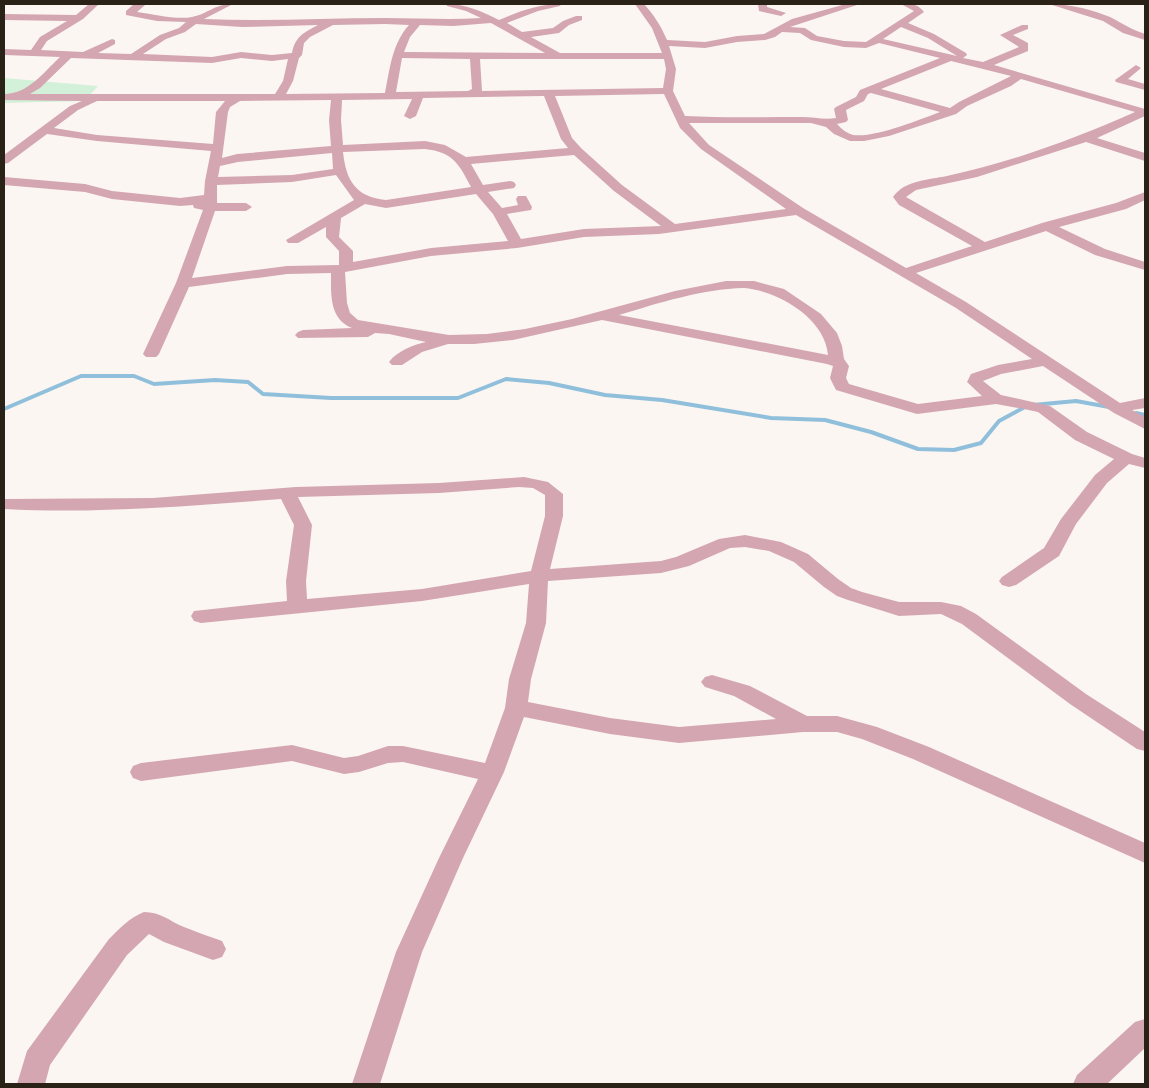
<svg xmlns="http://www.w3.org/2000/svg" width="1149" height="1088" viewBox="0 0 1149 1088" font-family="'DM Sans',sans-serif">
<rect width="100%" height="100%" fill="#fbf6f1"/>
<path fill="#d3f0d8" d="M 4,78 L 98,86 L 84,101 L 4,103 Z"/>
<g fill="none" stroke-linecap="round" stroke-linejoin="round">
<g stroke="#90bfdb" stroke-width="4">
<path d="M 1033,405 L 1076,401 L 1109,407"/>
<path d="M 4,409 L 81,376 L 134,376 L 154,384 L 215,380 L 248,382 L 263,394 L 331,398 L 458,398 L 506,379 L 549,383 L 605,395 L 662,400 L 771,418 L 825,420 L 871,432 L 918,449 L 954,450 L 981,443 L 999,421 L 1025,407"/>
<path d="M 1136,413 L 1145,415"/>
</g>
<g fill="#d4a6b1" fill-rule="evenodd">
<path d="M 89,4 L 99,4 L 83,19 L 47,41 L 41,50 L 83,52 L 112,39 L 115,40 L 115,44 L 98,53 L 131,54 L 160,35 L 179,28 L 186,22 L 157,21 L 126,15 L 126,11 L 134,4 L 145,5 L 137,12 C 152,14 177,20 192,17 C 208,14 214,4 233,4 L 204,19 C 264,22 325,18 385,18 C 417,18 448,20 481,18 L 466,11 L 447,6 L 446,4 C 466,4 481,11 499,20 C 520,11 539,4 561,4 L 560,6 L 538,11 L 507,23 L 522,32 L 553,28 L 563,21 L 576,16 L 582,16 L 582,20 L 569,25 L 559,33 L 531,37 L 560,53 L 662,53 L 652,28 L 635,4 L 644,4 C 654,15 661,26 667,40 L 705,42 L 737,36 L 764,34 L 792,19 L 846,4 L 860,4 L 790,27 L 805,28 L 817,36 L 844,41 L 866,42 L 914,11 L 901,4 C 911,4 917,3 924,12 L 908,23 L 934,34 L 966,53 L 967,55 L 963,58 L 983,62 L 1019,47 L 1000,35 L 1022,25 L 1028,25 L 1028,29 L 1013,35 L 1028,43 L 1028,51 L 994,65 L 1145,109 L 1145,116 L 1097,138 L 1145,153 L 1145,161 L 1086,142 L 977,177 L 916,190 L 906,197 L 985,242 L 1042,223 L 1116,203 L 1145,192 L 1145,200 L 1126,209 L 1059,227 L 1105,249 L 1145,262 L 1145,270 L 1095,255 L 1046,231 L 916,273 L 966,302 L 1120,403 L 1145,398 L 1145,408 L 1132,410 L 1145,417 L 1145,429 L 1114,413 L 1043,366 L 1001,374 L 983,381 L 1001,395 L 1050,406 L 1087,432 L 1132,454 L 1145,458 L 1145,468 L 1129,464 L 1107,483 L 1076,524 L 1059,556 L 1016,585 L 1009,587 L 1002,585 L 999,581 L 1002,577 L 1044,548 L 1061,519 L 1095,475 L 1114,459 L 1075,440 L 1038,412 L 1024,409 L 996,404 L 917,414 L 836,390 L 830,378 L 833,366 L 827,364 L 602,320 L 513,340 L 474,344 L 448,344 L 422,352 L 402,365 L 392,365 L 389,362 C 397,351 413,345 426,342 L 389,334 L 375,333 L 368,337 L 298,338 L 295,335 L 298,332 L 303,330 L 352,328 C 329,319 331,294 331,273 L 287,274 L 189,287 L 159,354 L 156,357 L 146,357 L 143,354 L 176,283 L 203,210 L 194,208 L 193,205 L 180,206 L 112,199 L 85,192 L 4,185 L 4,177 L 85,184 L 112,191 L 180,198 L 204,195 L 205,181 L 211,151 L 97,141 L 47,134 L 8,163 L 4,164 L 4,155 L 70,106 L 82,101 L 4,100 L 4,94 C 28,94 43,73 60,57 L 4,55 L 4,49 L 31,50 L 40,37 L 67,21 L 4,20 L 4,14 L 76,15 ZM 491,23 L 545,53 L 404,52 L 410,37 L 420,25 L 453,26 ZM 196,24 L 242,27 L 318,25 C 305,32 295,36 292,53 L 272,55 L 241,52 L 212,57 L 143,54 L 166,39 L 185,32 ZM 385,24 L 409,25 C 392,44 390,68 385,93 L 286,94 L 293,81 L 299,58 L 302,55 L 304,43 L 310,37 L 333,25 ZM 901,27 L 928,38 L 957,56 L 883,39 ZM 782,32 L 800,33 L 811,40 L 844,47 L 866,48 L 879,43 L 940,58 L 860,90 L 856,97 L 836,107 L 834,109 L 836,118 C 824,120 814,117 802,117 C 763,117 724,118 685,116 L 673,91 L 676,69 L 669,46 L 705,48 L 737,42 L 765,40 L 775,37 ZM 71,58 L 212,63 L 241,58 L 272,61 L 288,59 L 283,81 L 275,94 L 30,94 L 40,88 ZM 402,58 L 470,59 L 472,89 L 468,91 L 396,92 ZM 480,59 L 664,59 L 666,69 L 663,88 L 482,91 ZM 951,61 L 1011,76 L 959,102 L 950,108 L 881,89 ZM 1021,79 L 1135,112 C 1074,139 1012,162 947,176 C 928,180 905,180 893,197 L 899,205 L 972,246 L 906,268 L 803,208 L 709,145 L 689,123 L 811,123 L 826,127 L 834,134 L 850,141 L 864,141 L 889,136 L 956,114 L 967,106 L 1011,86 ZM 871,93 L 940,112 C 918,120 875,138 853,135 C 847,133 841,129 837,124 L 846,122 L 848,120 L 846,110 L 864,101 L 868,94 ZM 664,94 L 680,128 L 701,149 L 786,209 L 675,224 L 622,185 L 581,148 L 572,138 L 555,96 ZM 544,96 L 561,139 L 568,148 L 466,157 L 445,145 L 425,141 L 343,145 L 341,120 L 342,100 L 412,99 L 404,116 L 410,119 L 416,116 L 423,98 ZM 331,100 L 329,120 L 331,146 L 237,154 L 222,158 L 228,112 L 230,107 L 240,101 ZM 97,101 L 225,101 L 216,112 L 213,144 L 97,135 L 54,128 L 78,110 ZM 425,149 C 453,152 459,164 471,187 L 386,200 C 356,197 346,181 343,152 ZM 332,153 L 333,169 L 292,175 L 218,177 L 220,166 L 238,162 ZM 574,155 L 614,191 L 661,226 L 584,229 L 521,239 L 507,214 L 531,210 L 532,207 L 526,196 L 518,196 L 516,199 L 518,205 L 502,208 L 488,192 L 514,188 L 516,185 L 514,182 L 510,181 L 483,185 L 471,164 ZM 336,175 L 354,200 L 286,240 L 288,243 L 298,243 L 326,227 L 326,237 L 339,251 L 339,265 L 287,266 L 192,278 L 215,211 L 246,211 L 252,207 L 246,203 L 217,203 L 217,185 L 292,182 ZM 476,194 L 493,214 L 508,241 L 431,248 L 353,262 L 353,251 L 339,237 L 341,218 L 365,204 L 386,208 ZM 796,215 L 956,308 L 1032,359 L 998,365 L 971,374 L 967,382 L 982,396 L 918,404 L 849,384 L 846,378 L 849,366 L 844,359 L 842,346 L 837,333 L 821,314 L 784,289 L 754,281 L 726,281 L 675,291 L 572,319 L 525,329 L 487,334 L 449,335 L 358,320 L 350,313 L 347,303 L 345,272 L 431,256 L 517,248 L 584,237 L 659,234 ZM 744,288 C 778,291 825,318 828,355 L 619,315 C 659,303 702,289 744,288 Z"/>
<path d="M 758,4 L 767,4 L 767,7 L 786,13 L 781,16 L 759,11 Z"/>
<path d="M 1049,4 C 1066,3 1094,10 1110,17 C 1122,23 1132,30 1145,34 L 1145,40 L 1123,33 L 1103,21 Z"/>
<path d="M 1136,65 L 1141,68 L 1128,79 L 1145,84 L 1145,90 L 1116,82 L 1115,80 Z"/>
<path d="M 524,477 L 548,482 L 563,494 L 563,516 L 550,569 L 661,561 L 676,557 L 719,539 L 745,535 L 781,542 L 808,554 L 838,579 L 851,588 L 862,592 L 899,602 L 941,602 L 961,606 L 976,614 L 1086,694 L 1145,732 L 1145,751 L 1137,749 L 1070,704 L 962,624 L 941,614 L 899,616 L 848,600 L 837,596 L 824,587 L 794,562 L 769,551 L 745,547 L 730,548 L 689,566 L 661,573 L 548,581 L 546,623 L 531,679 L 528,702 L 610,718 L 679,727 L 776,719 L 734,696 L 705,687 L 701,682 L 705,677 L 712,675 L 750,686 L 807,716 L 837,716 L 877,727 L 929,747 L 1145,843 L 1145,863 L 913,759 L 862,739 L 837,732 L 803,732 L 679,743 L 610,734 L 524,717 L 504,772 L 463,858 L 422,952 L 380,1084 L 352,1084 L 396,952 L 439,858 L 478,779 L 403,762 L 388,763 L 359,772 L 344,774 L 292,761 L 141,781 L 133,778 L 130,772 L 133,766 L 141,763 L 292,745 L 344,758 L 358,756 L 388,746 L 403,746 L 485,763 L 505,708 L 509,679 L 526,623 L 529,584 L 422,601 L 201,623 L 194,621 L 191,616 L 194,611 L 287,601 L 286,581 L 294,525 L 281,499 C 189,506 96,514 4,509 L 4,499 L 153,498 L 296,487 L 439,483 ZM 519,487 L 533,488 L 545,495 L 545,516 L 531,571 L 422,589 L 307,599 L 306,581 L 312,525 L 298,497 L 439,493 Z"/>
<path d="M 144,912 C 161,912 169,921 184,927 C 197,932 210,937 222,941 L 226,949 L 222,957 L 213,960 L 164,942 L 149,934 L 127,955 L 50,1065 L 45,1084 L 17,1084 L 27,1051 L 109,939 C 120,928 129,918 144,912 Z"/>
<path d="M 1145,1019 L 1145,1048 L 1107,1084 L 1073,1084 L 1077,1075 L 1135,1022 Z"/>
</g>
</g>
<rect width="1149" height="1088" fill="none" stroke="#2a2117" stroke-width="10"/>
</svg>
